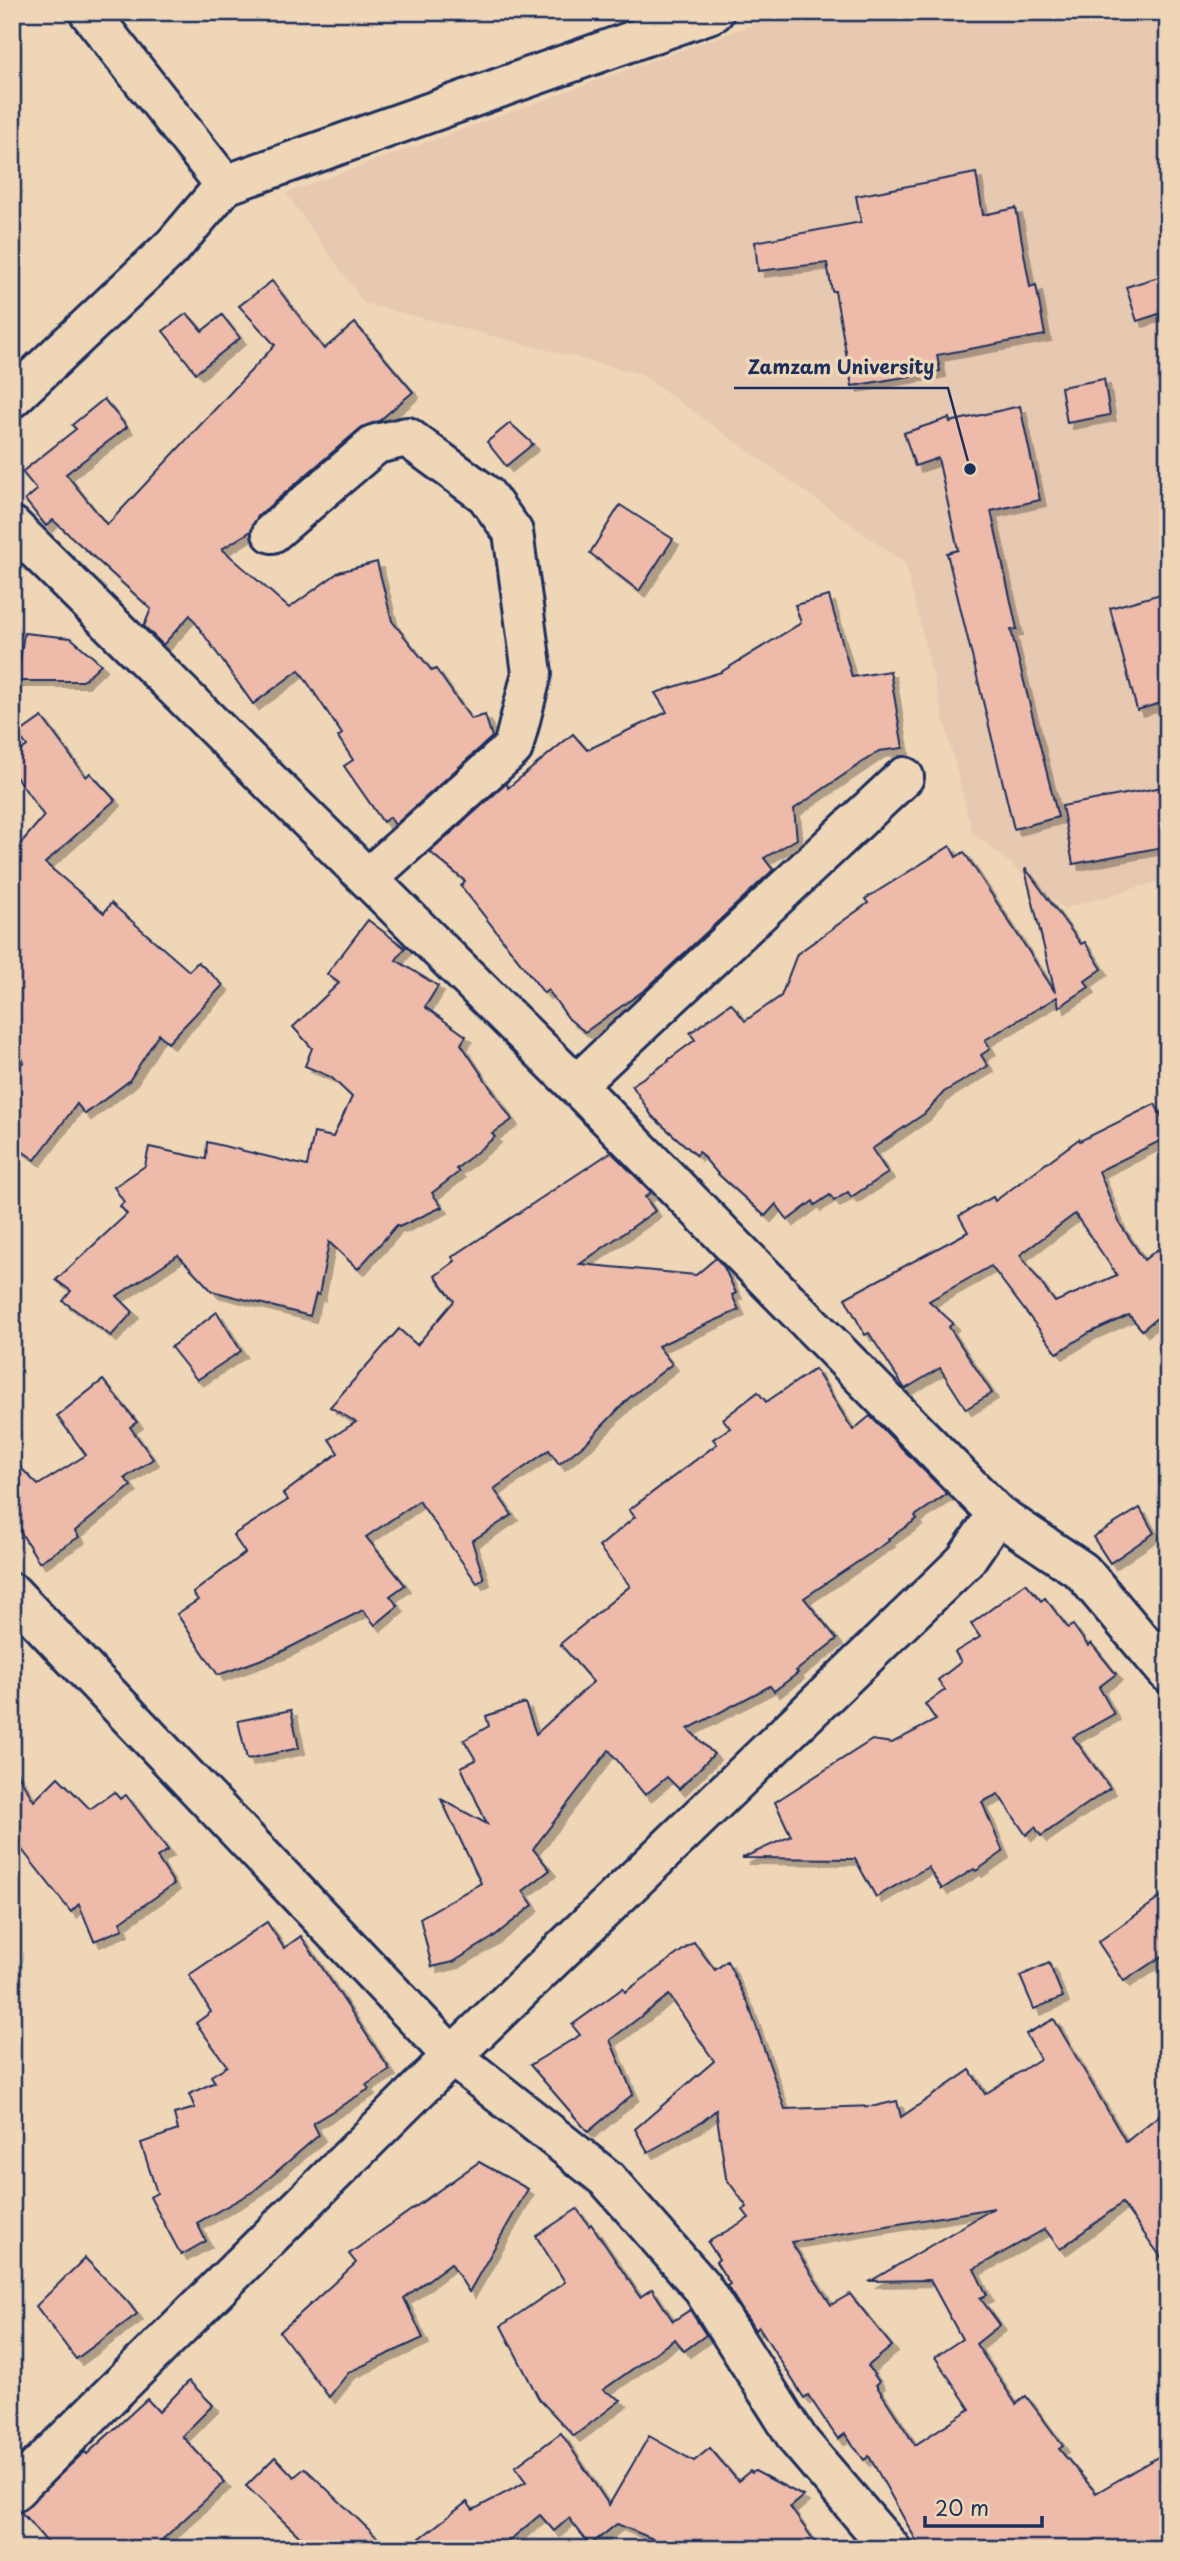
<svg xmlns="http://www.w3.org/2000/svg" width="1180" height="2561" viewBox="0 0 1180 2561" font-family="'Playpen Sans',sans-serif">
<defs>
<filter id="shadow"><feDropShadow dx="6" dy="6" stdDeviation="0" flood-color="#0004"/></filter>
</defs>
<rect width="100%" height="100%" fill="#efd6b7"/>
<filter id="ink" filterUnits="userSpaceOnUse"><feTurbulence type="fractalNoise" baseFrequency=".0143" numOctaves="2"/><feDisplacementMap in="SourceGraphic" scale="14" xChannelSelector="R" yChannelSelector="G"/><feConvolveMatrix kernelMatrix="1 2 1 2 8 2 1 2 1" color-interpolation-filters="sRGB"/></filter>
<g filter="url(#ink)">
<path fill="#e7c8b0" d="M 787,12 L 1168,12 L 1168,879 L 1064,908 L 972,832 L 905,563 L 641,374 L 364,303 L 286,193 Z"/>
<g fill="#eba" stroke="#1b2f5e" stroke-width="2" fill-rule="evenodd" filter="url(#shadow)">
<path d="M 976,173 L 983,215 L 1016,208 L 1030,287 L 1036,285 L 1045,335 L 937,355 L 940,371 L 852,386 L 835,291 L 832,291 L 827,263 L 758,271 L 755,242 L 861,222 L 856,196 Z"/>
<path d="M 1168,274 L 1168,311 L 1137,321 L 1126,287 Z"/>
<path d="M 272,281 L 324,349 L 355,323 L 413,392 L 379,421 L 362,427 L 258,516 L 251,531 L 222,549 L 289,608 L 339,572 L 377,562 L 392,621 L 432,671 L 436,669 L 471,719 L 485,715 L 492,737 L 395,825 L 390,817 L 383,822 L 344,766 L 353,760 L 338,737 L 342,734 L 299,670 L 253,704 L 190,615 L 163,645 L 144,626 L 151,609 L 53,520 L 46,526 L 25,500 L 37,490 L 22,472 L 76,429 L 72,425 L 104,399 L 127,427 L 66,474 L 107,525 L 275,345 L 239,306 Z"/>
<path d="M 187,313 L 202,331 L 222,315 L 240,338 L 196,373 L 163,331 Z"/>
<path d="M 1104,379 L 1110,415 L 1067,423 L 1061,387 Z"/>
<path d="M 1020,406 L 1040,500 L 991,511 L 1017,629 L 1011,630 L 1058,817 L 1014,829 L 947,553 L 958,550 L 938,458 L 915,466 L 904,433 L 949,418 L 950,422 Z"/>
<path d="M 510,423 L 533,444 L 506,466 L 487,442 Z"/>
<path d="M 620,505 L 673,539 L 639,591 L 590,553 Z"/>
<path d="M 1168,592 L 1168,701 L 1137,710 L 1110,608 Z"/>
<path d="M 829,596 L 852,677 L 890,671 L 903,748 L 879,751 L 794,809 L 797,839 L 764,858 L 773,870 L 646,989 L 585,1032 L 569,1019 L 548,990 L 544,993 L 461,886 L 465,881 L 430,852 L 507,783 L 508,788 L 573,734 L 587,750 L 667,712 L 655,693 L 721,672 L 801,623 L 795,605 Z"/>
<path d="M 24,633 L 71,638 L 101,664 L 83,681 L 17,681 Z"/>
<path d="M 42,717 L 86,777 L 90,773 L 115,800 L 45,863 L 104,913 L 111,903 L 189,971 L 198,962 L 223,985 L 168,1043 L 159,1034 L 129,1081 L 85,1114 L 77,1104 L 35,1160 L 12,1144 L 12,1068 L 24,1062 L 12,1041 L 12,835 L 21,843 L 44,816 L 12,771 L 12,757 L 27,746 L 18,734 Z"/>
<path d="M 1168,786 L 1168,846 L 1073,864 L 1062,806 Z"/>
<path d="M 950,846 L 956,857 L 964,852 L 1055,992 L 1025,870 L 1026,869 L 1081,944 L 1085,942 L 1102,969 L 1085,981 L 1089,987 L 1059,1007 L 1057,997 L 985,1040 L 990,1049 L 981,1055 L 988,1066 L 944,1092 L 924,1114 L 872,1149 L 888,1173 L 851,1197 L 848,1192 L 834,1201 L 830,1195 L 815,1205 L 813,1201 L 788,1220 L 776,1204 L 765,1216 L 718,1174 L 699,1152 L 696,1155 L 652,1116 L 632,1085 L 669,1061 L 668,1060 L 695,1040 L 690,1033 L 731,1003 L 745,1021 L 781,996 L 797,954 L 868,903 L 865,899 Z"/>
<path d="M 368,920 L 405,948 L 396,960 L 438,986 L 425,1007 L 466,1036 L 461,1044 L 512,1120 L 492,1134 L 495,1137 L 456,1169 L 459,1172 L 432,1193 L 442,1207 L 399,1227 L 397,1225 L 358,1269 L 329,1242 L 319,1295 L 316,1294 L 310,1316 L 212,1291 L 178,1255 L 117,1296 L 133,1312 L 111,1336 L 63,1301 L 71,1291 L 56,1280 L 127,1214 L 120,1206 L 124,1202 L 114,1187 L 145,1166 L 149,1147 L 206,1159 L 207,1142 L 307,1166 L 314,1133 L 333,1137 L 352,1097 L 331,1077 L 305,1066 L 312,1048 L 293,1027 L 339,983 L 327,974 Z"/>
<path d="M 1155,1104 L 1168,1128 L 1168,1137 L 1099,1171 L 1120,1224 L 1144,1260 L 1168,1241 L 1168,1309 L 1142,1330 L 1129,1315 L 1089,1333 L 1057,1353 L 991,1266 L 929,1301 L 953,1323 L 949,1327 L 992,1393 L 966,1409 L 940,1368 L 905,1389 L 869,1333 L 865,1335 L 845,1298 L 968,1232 L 959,1216 L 993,1197 L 995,1201 L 1079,1139 L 1080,1141 ZM 1075,1214 L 1117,1275 L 1055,1302 L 1020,1255 Z"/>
<path d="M 611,1152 L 651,1192 L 645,1197 L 655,1211 L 580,1264 L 696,1275 L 716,1258 L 724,1267 L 736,1293 L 732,1295 L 739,1310 L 658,1346 L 672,1364 L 629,1398 L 587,1442 L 559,1464 L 549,1450 L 494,1489 L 512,1515 L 472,1541 L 484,1579 L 477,1583 L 419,1501 L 366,1537 L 405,1585 L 390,1596 L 398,1606 L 375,1625 L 363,1610 L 279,1653 L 218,1675 L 177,1614 L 198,1600 L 193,1593 L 245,1553 L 233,1535 L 288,1500 L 283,1494 L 338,1453 L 329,1439 L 356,1422 L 330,1407 L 399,1329 L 417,1345 L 454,1301 L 435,1276 L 455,1261 L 452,1257 Z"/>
<path d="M 217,1312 L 241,1351 L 197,1380 L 171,1347 Z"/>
<path d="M 815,1369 L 853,1430 L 870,1416 L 947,1494 L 915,1516 L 917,1519 L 888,1539 L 889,1541 L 804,1598 L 837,1639 L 796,1671 L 798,1673 L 774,1691 L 770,1686 L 688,1729 L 714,1754 L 679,1789 L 667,1777 L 645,1795 L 609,1750 L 533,1849 L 550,1870 L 523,1891 L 533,1905 L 492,1938 L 453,1962 L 432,1967 L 420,1918 L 481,1883 L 441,1799 L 487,1824 L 461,1767 L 476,1760 L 464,1740 L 489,1726 L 486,1716 L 525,1703 L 536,1734 L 593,1682 L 560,1644 L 630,1586 L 599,1547 L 635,1517 L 629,1510 L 717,1444 L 713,1439 L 730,1428 L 723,1419 L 758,1392 L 766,1402 Z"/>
<path d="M 103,1380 L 137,1422 L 130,1427 L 153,1459 L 125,1478 L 131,1486 L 75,1531 L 79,1537 L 39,1562 L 12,1518 L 12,1459 L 38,1485 L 86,1455 L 57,1416 Z"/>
<path d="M 1140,1508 L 1154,1533 L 1110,1563 L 1093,1537 Z"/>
<path d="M 1026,1583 L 1041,1601 L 1045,1598 L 1068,1628 L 1073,1625 L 1088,1646 L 1091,1643 L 1116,1674 L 1099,1687 L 1114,1714 L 1073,1737 L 1110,1788 L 1041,1836 L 1035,1827 L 1026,1835 L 998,1794 L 982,1802 L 1003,1852 L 976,1871 L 974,1869 L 942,1889 L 928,1867 L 876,1897 L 855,1859 L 742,1858 L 791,1836 L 775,1802 L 872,1740 L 892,1743 L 936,1720 L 925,1704 L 945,1690 L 938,1680 L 961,1662 L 955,1652 L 980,1637 L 971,1624 Z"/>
<path d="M 291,1710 L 299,1748 L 247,1759 L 238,1721 Z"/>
<path d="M 12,1765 L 34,1801 L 58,1777 L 90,1809 L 114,1792 L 120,1799 L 126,1795 L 168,1850 L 157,1857 L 174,1884 L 120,1922 L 123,1929 L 94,1941 L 79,1904 L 71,1912 L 12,1837 Z"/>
<path d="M 1168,1892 L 1168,1952 L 1124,1981 L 1098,1942 Z"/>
<path d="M 267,1922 L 284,1948 L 301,1936 L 390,2070 L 366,2085 L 369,2089 L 313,2123 L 319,2135 L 254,2191 L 197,2223 L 206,2241 L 181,2255 L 150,2197 L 157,2193 L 141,2143 L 178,2130 L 174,2114 L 195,2108 L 189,2094 L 215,2082 L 211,2076 L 227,2066 L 196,2023 L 211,2012 L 189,1975 Z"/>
<path d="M 694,1942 L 715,1970 L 727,1961 L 748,2003 L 785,2109 L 875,2106 L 897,2101 L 901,2117 L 970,2070 L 985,2094 L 1040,2059 L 1026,2034 L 1054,2019 L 1126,2142 L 1168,2108 L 1168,2267 L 1122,2203 L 1060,2249 L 1045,2229 L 974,2269 L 987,2295 L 980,2298 L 1000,2325 L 976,2344 L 1016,2404 L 1026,2396 L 1063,2446 L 1059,2449 L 1096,2493 L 1168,2451 L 1168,2538 L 1153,2549 L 921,2549 L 869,2456 L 864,2460 L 845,2434 L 838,2439 L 808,2395 L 804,2398 L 759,2327 L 755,2330 L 727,2286 L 730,2284 L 716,2262 L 719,2259 L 708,2242 L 749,2218 L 743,2210 L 747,2207 L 726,2178 L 716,2110 L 703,2121 L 648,2152 L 635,2129 L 714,2061 L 669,1995 L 610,2040 L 633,2094 L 588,2132 L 530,2065 L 580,2035 L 572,2025 L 623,1988 L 625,1992 ZM 994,2208 L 871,2281 L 930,2280 L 962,2339 L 935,2357 L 970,2409 L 915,2445 L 876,2385 L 879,2382 L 868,2366 L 892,2346 L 850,2294 L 831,2305 L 791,2242 Z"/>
<path d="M 1049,1963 L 1063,1997 L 1034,2009 L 1020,1976 Z"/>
<path d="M 479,2162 L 528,2189 L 469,2292 L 451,2263 L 404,2298 L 423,2338 L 349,2372 L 329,2397 L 280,2332 L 356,2263 L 349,2254 Z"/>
<path d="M 577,2209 L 589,2226 L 591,2224 L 640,2297 L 652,2289 L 673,2321 L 690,2310 L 706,2335 L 684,2351 L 675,2339 L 603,2390 L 621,2400 L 574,2436 L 539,2399 L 501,2326 L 565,2282 L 536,2236 Z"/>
<path d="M 85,2258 L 127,2301 L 137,2314 L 76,2359 L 36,2306 Z"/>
<path d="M 189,2381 L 213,2405 L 182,2436 L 225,2482 L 152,2549 L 53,2549 L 21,2512 L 79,2457 L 85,2452 L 87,2454 L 147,2399 L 159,2412 Z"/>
<path d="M 561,2433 L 609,2505 L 649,2436 L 694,2461 L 710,2448 L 738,2481 L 750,2471 L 752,2473 L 755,2471 L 803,2496 L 790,2507 L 820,2549 L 677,2549 L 617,2524 L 590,2545 L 569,2518 L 554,2531 L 540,2515 L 499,2549 L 406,2549 L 467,2502 L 473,2510 L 526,2482 L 515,2467 Z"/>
<path d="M 275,2457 L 294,2477 L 305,2468 L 389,2549 L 313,2549 L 246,2486 Z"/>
</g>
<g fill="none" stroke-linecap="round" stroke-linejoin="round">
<g stroke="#1b2f5e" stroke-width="44">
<g id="minor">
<path d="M 225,185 L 714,12"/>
<path d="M 12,398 L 174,245 L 225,185 L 89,12"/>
<path d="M 12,526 L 576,1085 L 997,1514"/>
<path d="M 272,533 L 376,444 L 407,437 L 486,495 L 513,532 L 532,673 L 513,748 L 368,878"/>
<path d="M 576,1085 L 904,777"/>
<path d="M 12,1593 L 452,2056 L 607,2179 L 701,2286 L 799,2441 L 891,2549"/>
<path d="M 12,2493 L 452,2056 L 965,1561 L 997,1514 L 1082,1571 L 1168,1673"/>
</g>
</g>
<use href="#minor" stroke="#efd6b7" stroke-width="38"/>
</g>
</g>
<path fill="none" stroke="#1b2f5e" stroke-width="2.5" d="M970 469L948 388H734"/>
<circle fill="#1b2f5e" stroke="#efd6b7" stroke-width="2.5" cx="970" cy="469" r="7"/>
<g font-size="19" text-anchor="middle" font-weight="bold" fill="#1b2f5e" stroke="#efd6b7" stroke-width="7" stroke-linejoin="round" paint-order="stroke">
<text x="841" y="374">Zamzam University</text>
</g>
<rect width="1180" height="2561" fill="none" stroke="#efd6b7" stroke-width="42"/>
<rect x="21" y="21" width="1138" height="2519" fill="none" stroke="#1b2f5e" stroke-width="2.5" filter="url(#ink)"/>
<path d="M925 2516v10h117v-10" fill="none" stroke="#1b2f5e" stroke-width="3.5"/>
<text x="935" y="2516" font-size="21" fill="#1b2f5e" stroke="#efd6b7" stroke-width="5" paint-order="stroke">20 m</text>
</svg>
